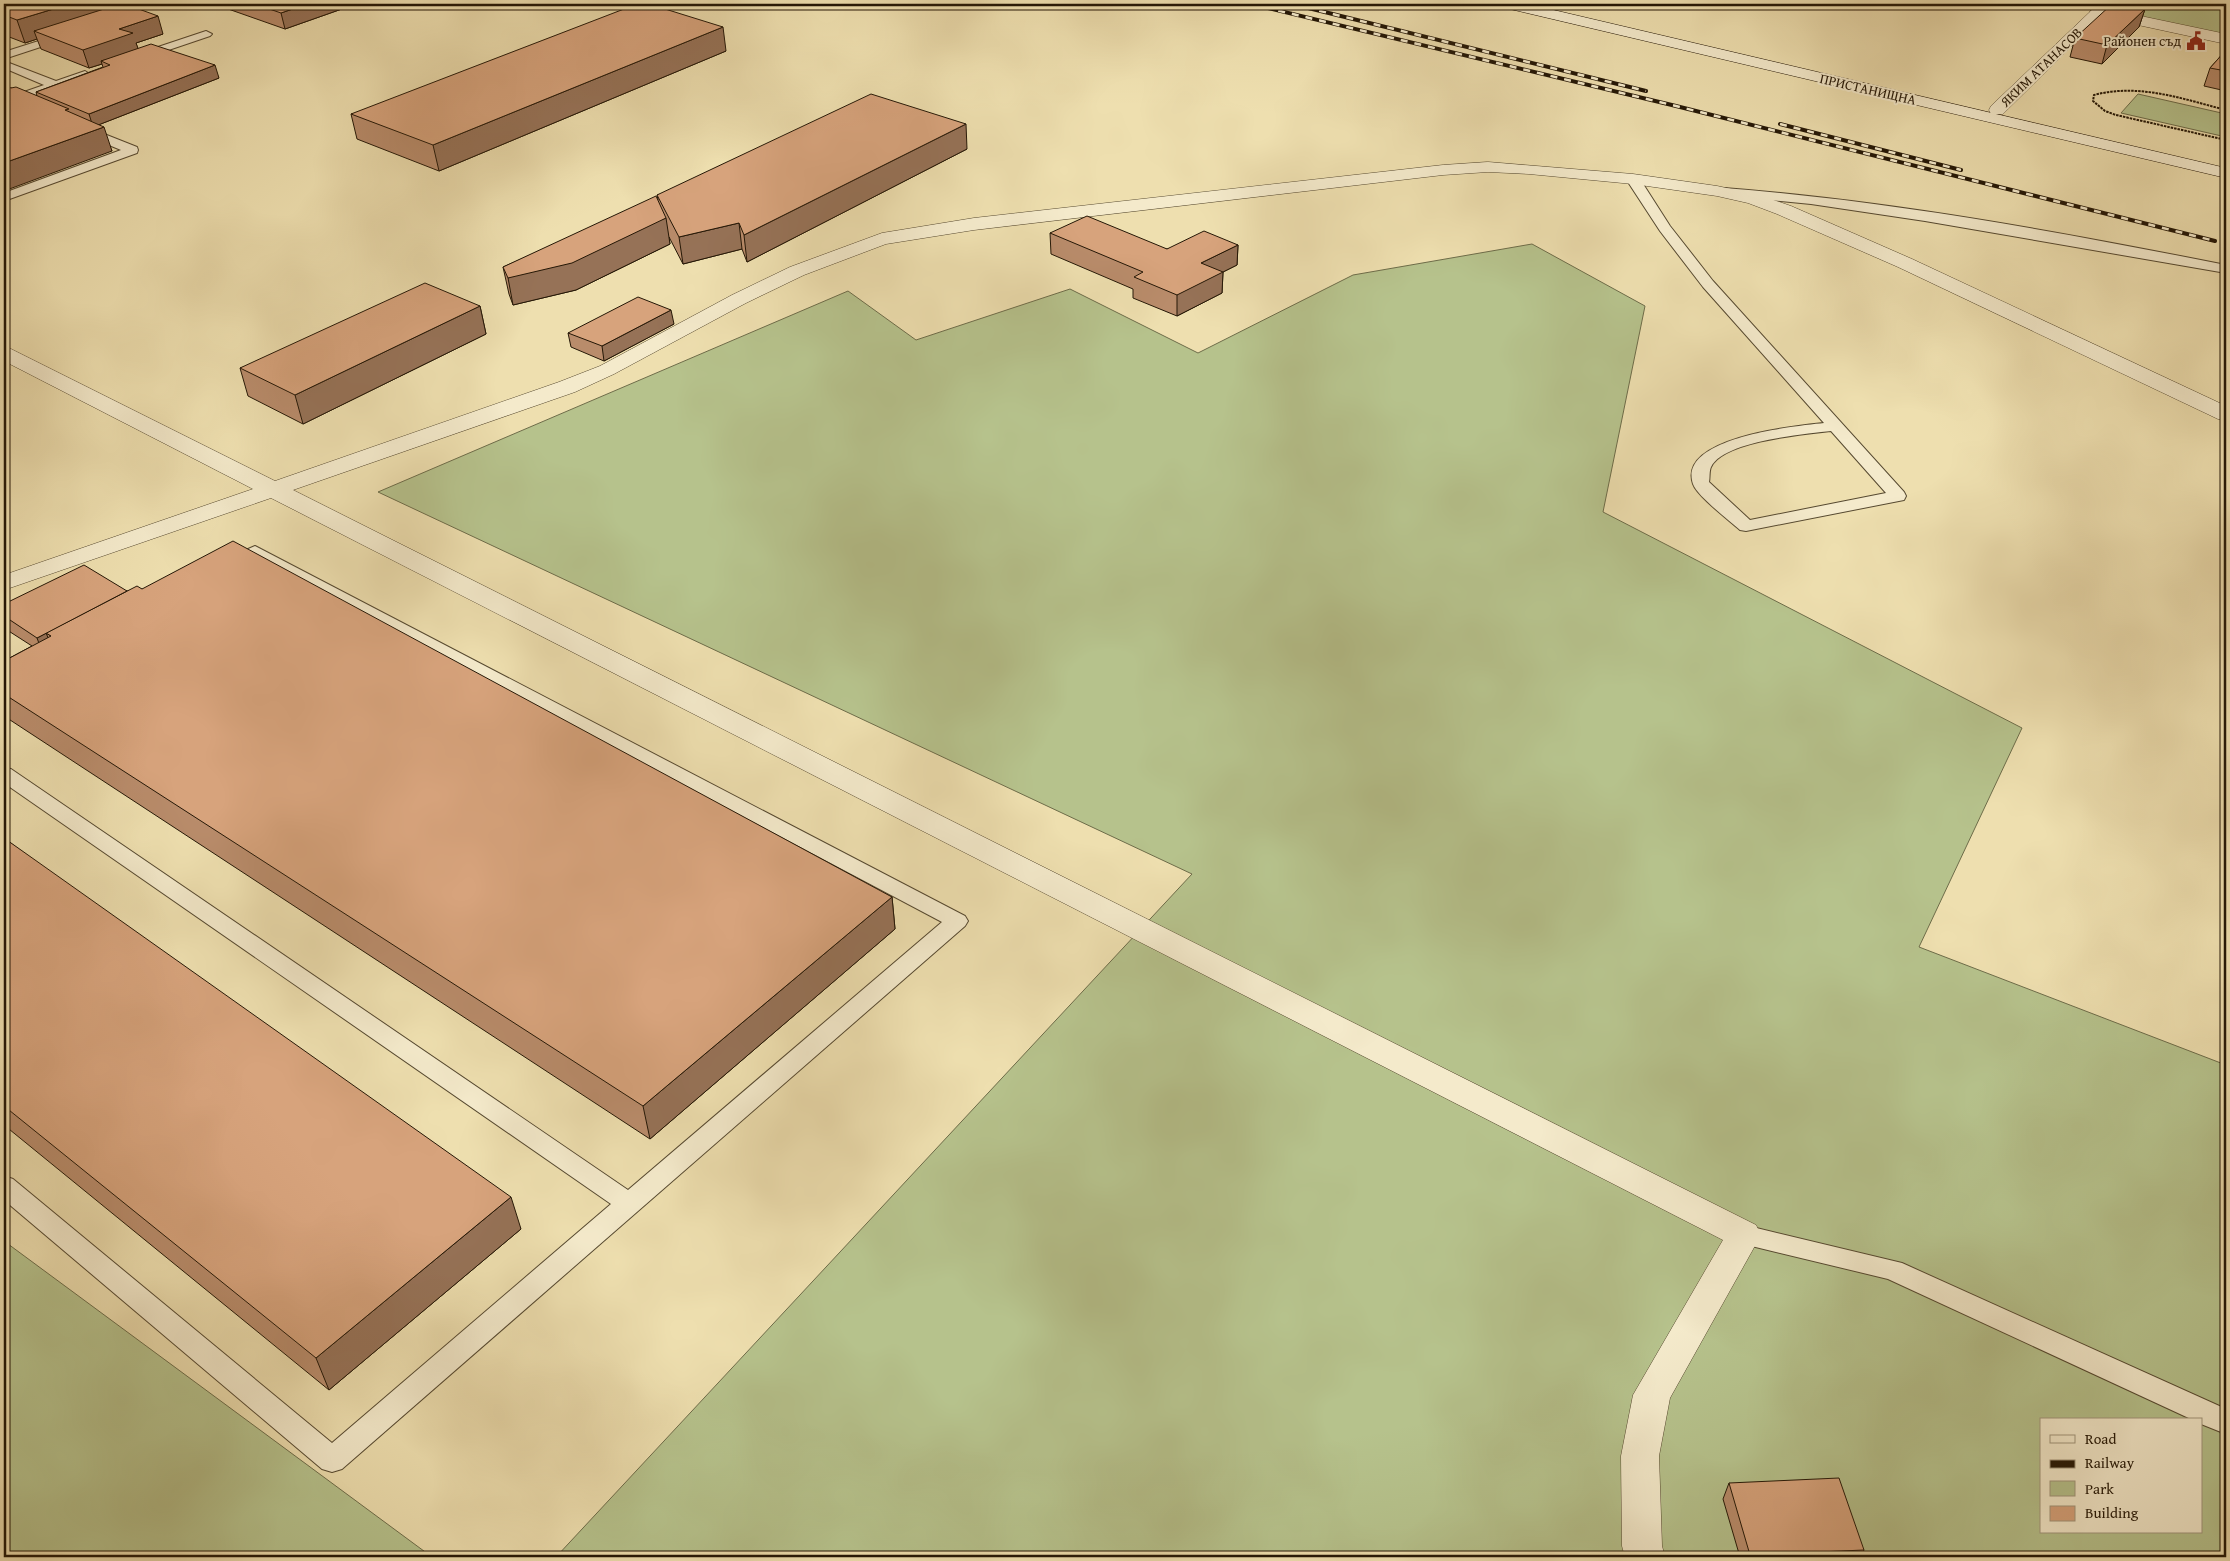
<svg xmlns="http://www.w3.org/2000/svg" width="2230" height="1561" viewBox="0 0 2230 1561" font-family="'Gentium Book Plus',serif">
<rect width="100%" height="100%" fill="#eedfaf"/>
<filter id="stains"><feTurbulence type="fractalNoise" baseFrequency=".004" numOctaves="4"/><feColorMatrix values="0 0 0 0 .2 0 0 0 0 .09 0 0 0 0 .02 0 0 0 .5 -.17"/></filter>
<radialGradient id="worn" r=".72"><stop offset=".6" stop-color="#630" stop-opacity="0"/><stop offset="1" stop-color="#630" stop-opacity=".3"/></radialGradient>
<g fill="#b6c28c" stroke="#6d6c49" fill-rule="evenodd">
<path d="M 2137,4 L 2226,4 L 2226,35 L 2126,14 Z"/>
<path d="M 2138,94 L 2226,114 L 2226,137 L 2121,113 Z"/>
<path d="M 1532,244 L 1645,306 L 1603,512 L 2022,728 L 1919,947 L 2226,1065 L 2226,1557 L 556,1557 L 1192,874 L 378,492 L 848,291 L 916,340 L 1070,289 L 1198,353 L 1353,275 ZM 2041,1420 L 2201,1420 L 2201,1532 L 2041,1532 Z"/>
<path d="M 4,1241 L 432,1557 L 4,1557 Z"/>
</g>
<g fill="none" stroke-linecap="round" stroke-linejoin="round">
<g stroke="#564930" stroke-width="2">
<g id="service">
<path d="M 206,31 L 212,34 L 210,36 L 142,59 L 134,59 L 132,57 L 134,55 Z"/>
<path d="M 64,33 L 68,34 L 70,36 L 68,38 L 4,59 L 4,52 Z"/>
<path d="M 4,61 L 56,81 L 85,71 L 91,75 L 89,78 L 4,107 L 4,99 L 44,85 L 4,68 Z"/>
<path d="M 84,126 L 137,147 L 138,150 L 137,153 L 4,201 L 4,193 L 121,150 L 80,133 L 78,130 L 80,127 Z"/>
<path d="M 1633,175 L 1638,176 L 1670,226 L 1713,281 L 1904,492 L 1906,496 L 1904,500 L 1746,531 L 1740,530 C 1729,520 1697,496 1693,484 C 1677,437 1796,426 1824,423 L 1703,287 L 1660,231 L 1626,179 ZM 1831,431 L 1886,493 L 1750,520 L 1709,482 C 1710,478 1709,471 1711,467 C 1723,441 1805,434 1831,431 Z"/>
<path d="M 1724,188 C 1892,201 2060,232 2226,265 L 2226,273 L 1925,221 L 1811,204 L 1719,195 L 1717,192 Z"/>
<path d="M 255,546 L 965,916 L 968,921 L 965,926 L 342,1469 L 332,1472 L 322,1469 L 4,1200 L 4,1176 L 13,1179 L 332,1443 L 611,1204 L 4,783 L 4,768 L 11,769 L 628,1190 L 942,922 L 255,558 L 235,568 L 223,568 L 220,564 L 223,560 Z"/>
<path d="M 1744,1225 L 1902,1263 L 2226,1409 L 2226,1434 L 2201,1424 L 2201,1420 L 2193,1420 L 1888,1279 L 1735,1242 L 1731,1235 L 1735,1228 Z"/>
</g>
</g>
<g stroke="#564930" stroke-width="1">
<path id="pedestrian" d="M 2098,4 L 2115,4 C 2109,12 2102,18 2093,15 L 2090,12 Z"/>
</g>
<g stroke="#564930" stroke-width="1">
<g id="minor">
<path d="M 2098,7 L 2226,34 L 2226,44 L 2101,17 L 2003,114 L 1991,114 L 1989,110 L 1991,106 L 2093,9 Z"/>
<path d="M 1488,162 L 1633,174 L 1717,186 L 1759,195 L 1791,206 L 1912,259 L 2226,406 L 2226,420 L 2218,419 L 1898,267 L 1777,214 L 1748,203 L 1717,196 L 1633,184 L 1529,174 L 1488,172 L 1443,175 L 974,230 L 886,244 L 804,275 L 746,303 L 614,374 L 575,392 L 293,490 L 1756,1225 L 1761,1235 L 1670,1398 L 1659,1456 L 1662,1546 L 1665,1557 L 1625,1557 L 1622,1546 L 1621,1456 L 1633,1395 L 1723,1240 L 271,498 L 4,590 L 4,575 L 253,489 L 4,361 L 4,347 L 11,349 L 275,481 L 559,382 L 600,366 L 732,295 L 790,267 L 882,233 L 974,218 L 1443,165 Z"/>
</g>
</g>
<g stroke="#241706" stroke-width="1">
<path id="secondary" d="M 1502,4 L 1528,4 L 2226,168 L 2226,178 L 1510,9 L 1505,7 Z"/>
</g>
<path stroke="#241706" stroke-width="2" stroke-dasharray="2.5 1" stroke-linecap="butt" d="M 2226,110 C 2183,99 2139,83 2094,95 L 2093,101 L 2105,111 L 2116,115 L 2226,140"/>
<use href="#service" fill="#f4eacb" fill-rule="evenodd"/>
<use href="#pedestrian" fill="#f4eacb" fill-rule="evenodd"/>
<use href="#minor" fill="#f4eacb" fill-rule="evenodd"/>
<use href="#secondary" fill="#f4eacb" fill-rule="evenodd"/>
<g stroke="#241706" stroke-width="4">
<g id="rail">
<path d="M 1251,4 L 1676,106 L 2215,241"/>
<path d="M 1292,4 L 1646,91"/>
<path d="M 1780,124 L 1961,170"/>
</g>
</g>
<use href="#rail" stroke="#f4eacb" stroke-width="2.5" stroke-dasharray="7" stroke-linecap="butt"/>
</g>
<g fill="#b98c6b" stroke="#241706">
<path d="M 4,4 L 109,4 L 110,7 L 163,34 L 136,43 L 138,49 L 219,78 L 98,125 L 112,151 L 11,88 L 37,96 L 36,92 L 103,67 L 102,64 L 89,68 L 41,49 L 37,39 L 25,43 L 4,35 Z"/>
<path d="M 214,4 L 356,4 L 285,29 Z"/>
<path d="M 2145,9 L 2139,27 L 2102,64 L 2070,57 L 2075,38 Z"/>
<path d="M 2226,50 L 2226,91 L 2204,86 L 2210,68 Z"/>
<path d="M 726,51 L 439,171 L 357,139 L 351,114 Z"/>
<path d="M 967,149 L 747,262 L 742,249 L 683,264 L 669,237 L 670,244 L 576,290 L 513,305 L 509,294 L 503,267 L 658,200 L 657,195 Z"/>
<path d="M 1050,233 L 1167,249 L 1238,245 L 1237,265 L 1223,272 L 1222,293 L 1177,316 L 1133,298 L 1133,289 L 1051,254 Z"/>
<path d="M 480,306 L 486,334 L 303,424 L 248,396 L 240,368 Z"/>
<path d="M 674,324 L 604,361 L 571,347 L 568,333 Z"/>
<path d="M 142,589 L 892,897 L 895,929 L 650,1139 L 4,716 L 4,661 L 32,646 L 4,628 L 4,604 L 127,591 Z"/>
<path d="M 4,838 L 521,1229 L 329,1390 L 4,1125 Z"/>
<path d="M 1729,1483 L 1864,1550 L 1861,1557 L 1740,1557 L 1723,1499 Z"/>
</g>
<g fill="#967257" stroke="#241706">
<path d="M 70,4 L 109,4 L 112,15 L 34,31 L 37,39 L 25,43 L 17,20 Z"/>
<path d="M 307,4 L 356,4 L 285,29 L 281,13 Z"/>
<path d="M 2145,9 L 2139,27 L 2102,64 L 2107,45 Z"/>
<path d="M 158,16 L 163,34 L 136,43 L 139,51 L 101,61 L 102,64 L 89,68 L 83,50 L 119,29 Z"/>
<path d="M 723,27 L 726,51 L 439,171 L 433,145 Z"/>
<path d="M 215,65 L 219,78 L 93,127 L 89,114 Z"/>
<path d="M 966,124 L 967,149 L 747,262 L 744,235 Z"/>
<path d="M 104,127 L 112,151 L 4,191 L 4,163 Z"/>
<path d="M 666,218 L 670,244 L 576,290 L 513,305 L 508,278 Z"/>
<path d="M 739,223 L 742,249 L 683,264 L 679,237 Z"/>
<path d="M 1238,245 L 1237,265 L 1223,272 L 1222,293 L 1177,316 L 1177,295 L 1201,263 Z"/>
<path d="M 480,306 L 486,334 L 303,424 L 295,395 Z"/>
<path d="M 671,310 L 674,324 L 604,361 L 602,346 Z"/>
<path d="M 127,591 L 51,636 L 46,633 L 53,649 L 43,654 L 37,638 Z"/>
<path d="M 892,897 L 895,929 L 650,1139 L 643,1106 Z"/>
<path d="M 511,1197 L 521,1229 L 329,1390 L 316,1358 Z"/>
</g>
<g fill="#d7a37c" stroke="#241706">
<path d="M 4,4 L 70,4 L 17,20 L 4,15 Z"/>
<path d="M 120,4 L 125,4 L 158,16 L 119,29 L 133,33 L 83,50 L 34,31 Z"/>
<path d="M 255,4 L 307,4 L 281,13 Z"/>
<path d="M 637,4 L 649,4 L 723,27 L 433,145 L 351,114 Z"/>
<path d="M 2112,4 L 2119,4 L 2145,9 L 2107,45 L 2075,38 Z"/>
<path d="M 151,44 L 215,65 L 89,114 L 36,92 L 110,65 L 101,61 Z"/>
<path d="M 2226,50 L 2226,71 L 2210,68 Z"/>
<path d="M 4,85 L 11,88 L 16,87 L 69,109 L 65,110 L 104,127 L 4,163 Z"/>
<path d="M 871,94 L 966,124 L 744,235 L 739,223 L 679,237 L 657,195 Z"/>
<path d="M 656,196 L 666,218 L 572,263 L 508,278 L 503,267 Z"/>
<path d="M 1087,216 L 1167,249 L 1204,231 L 1238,245 L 1201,263 L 1223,272 L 1177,295 L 1134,277 L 1143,272 L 1050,233 Z"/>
<path d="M 425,283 L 480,306 L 295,395 L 240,368 Z"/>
<path d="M 638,297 L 671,310 L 602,346 L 568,333 Z"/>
<path d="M 233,541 L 892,897 L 643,1106 L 4,694 L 4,661 L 51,636 L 46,633 L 137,586 L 142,589 Z"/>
<path d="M 84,565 L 127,591 L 37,638 L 4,616 L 4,604 Z"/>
<path d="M 4,838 L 511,1197 L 316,1358 L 4,1106 Z"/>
<path d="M 1839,1478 L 1864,1550 L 1750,1555 L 1729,1483 Z"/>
</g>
<defs>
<g id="civic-bare" transform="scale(1.5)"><path d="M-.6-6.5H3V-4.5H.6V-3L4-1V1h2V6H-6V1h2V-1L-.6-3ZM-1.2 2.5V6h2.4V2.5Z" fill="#8f2418" stroke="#f4eacb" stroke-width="2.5" paint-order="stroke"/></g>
</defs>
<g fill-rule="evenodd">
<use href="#civic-bare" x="2196" y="41"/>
</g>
<g text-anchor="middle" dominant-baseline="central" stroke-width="4" stroke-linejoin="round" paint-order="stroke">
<g font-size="14" fill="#241706" stroke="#f4eacb" text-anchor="end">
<text x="2181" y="41">Районен съд</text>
</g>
<g font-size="14" fill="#241706" stroke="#f4eacb">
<text transform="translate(2041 67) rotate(-44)">ЯКИМ АТАНАСОВ</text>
<text transform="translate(1868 89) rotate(13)">ПРИСТАНИЩНА</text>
</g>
</g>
<rect width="2230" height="1561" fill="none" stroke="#eedfaf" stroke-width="20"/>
<rect x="5" y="5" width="2220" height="1551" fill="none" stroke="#241706" stroke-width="2.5"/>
<rect x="10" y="10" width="2210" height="1541" fill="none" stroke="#241706"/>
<rect x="2040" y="1418" width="162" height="115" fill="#f4eacb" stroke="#a1967c"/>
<rect x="2050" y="1435" width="25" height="8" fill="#f4eacb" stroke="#a1967c"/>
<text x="2085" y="1444" font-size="15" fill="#241706">Road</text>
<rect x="2050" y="1460" width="25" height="8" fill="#241706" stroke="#a1967c"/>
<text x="2085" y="1468" font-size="15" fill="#241706">Railway</text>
<rect x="2050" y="1481" width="25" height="15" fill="#b6c28c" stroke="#a1967c"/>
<text x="2085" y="1494" font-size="15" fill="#241706">Park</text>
<rect x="2050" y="1506" width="25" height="15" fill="#d7a37c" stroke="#a1967c"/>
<text x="2085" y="1518" font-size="15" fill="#241706">Building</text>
<rect width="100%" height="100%" filter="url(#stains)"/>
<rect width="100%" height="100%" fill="url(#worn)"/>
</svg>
